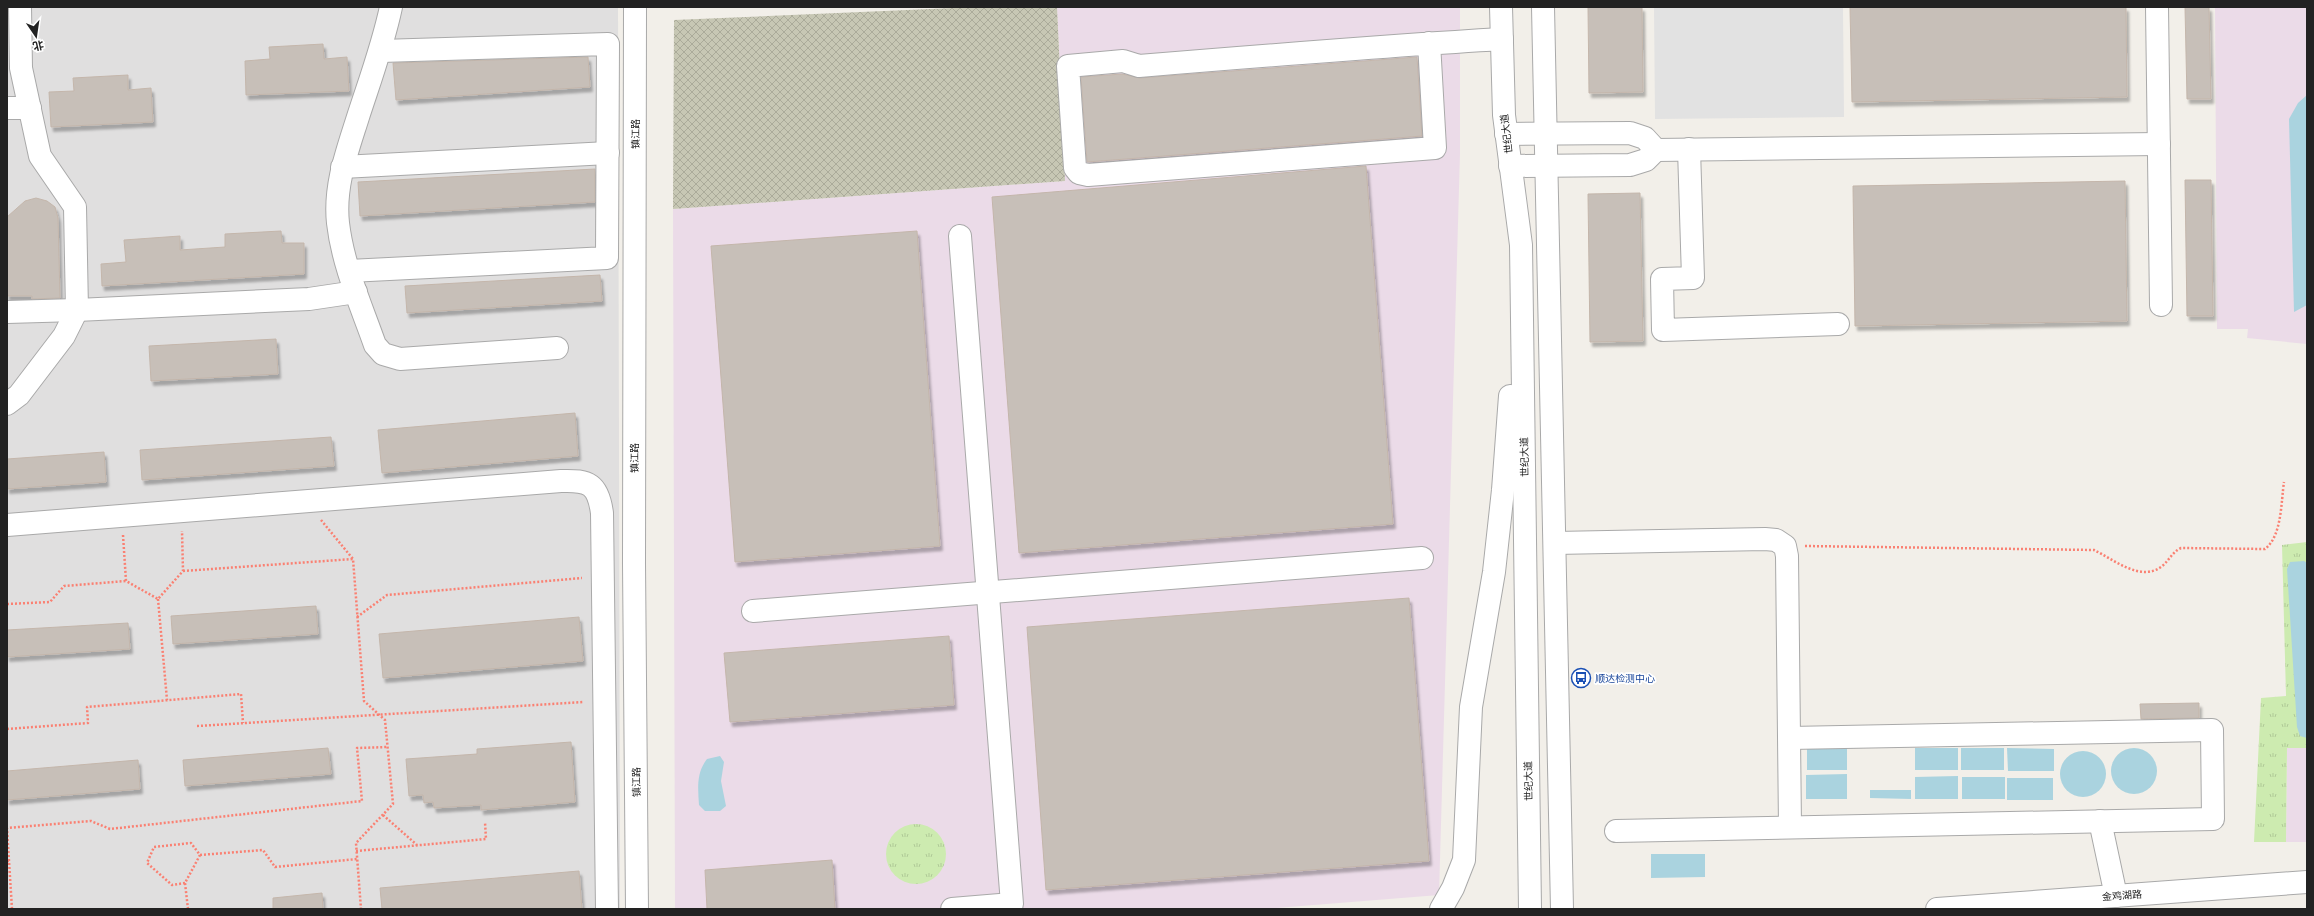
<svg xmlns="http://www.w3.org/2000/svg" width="2314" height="916" viewBox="0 0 2314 916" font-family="'Public Sans','Noto Sans SC',sans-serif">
<defs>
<pattern id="construction-cross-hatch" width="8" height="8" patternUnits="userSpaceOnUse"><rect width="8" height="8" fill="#c7c7b4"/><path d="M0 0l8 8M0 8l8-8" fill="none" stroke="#abab9a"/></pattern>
<pattern id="grass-tufts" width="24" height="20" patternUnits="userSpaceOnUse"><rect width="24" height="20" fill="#cdebb0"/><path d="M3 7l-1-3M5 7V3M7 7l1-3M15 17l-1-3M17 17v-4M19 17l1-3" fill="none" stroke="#b0c997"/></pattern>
<filter id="shadow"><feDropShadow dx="2.5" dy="4.5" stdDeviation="1" flood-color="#0004"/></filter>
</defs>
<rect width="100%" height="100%" fill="#f2efe9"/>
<path fill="#e0dfdf" d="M 7,7 L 618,7 L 620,909 L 7,909 Z"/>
<g fill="#ebdbe8">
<path d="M 1057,7 L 1460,7 L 1460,153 L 1439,895 L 1265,909 L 675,909 L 673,209 L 1065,181 Z"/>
<path d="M 2215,7 L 2307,7 L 2307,344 L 2247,338 L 2248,329 L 2217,329 Z"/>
<path d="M 2287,748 L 2307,748 L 2307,842 L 2286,842 Z"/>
</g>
<path fill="url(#construction-cross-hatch)" d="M 977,7 L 1057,7 L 1065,181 L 673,209 L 674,20 Z"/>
<g fill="url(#grass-tufts)">
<path d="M 2307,542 L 2307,748 L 2287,748 L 2286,842 L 2254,842 L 2261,698 L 2286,696 L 2282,545 Z"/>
<circle cx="916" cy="854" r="30"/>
</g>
<path fill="#e2e2e2" d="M 1654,7 L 1843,7 L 1844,117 L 1655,119 Z"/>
<g fill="#aad3df">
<path d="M 2307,95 L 2307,305 L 2294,312 L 2289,119 L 2298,103 Z"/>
<path d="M 2304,561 L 2307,563 L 2307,738 L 2300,736 L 2297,727 L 2287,569 L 2290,562 Z"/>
<path d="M 1807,745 L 1847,746 L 1847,770 L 1807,770 Z"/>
<rect x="1915" y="748" width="43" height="22"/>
<rect x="1961" y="748" width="43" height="22"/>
<path d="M 2007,748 L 2054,749 L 2054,771 L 2008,771 Z"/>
<circle cx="2134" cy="771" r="23"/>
<circle cx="2083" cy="774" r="23"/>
<path d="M 720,756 L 724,762 L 721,781 L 726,806 L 720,811 L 705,811 L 699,805 C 698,789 696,773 707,759 Z"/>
<path d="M 1847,774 L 1847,799 L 1806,799 L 1806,775 Z"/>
<path d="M 1958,776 L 1958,799 L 1915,799 L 1915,777 Z"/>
<rect x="1962" y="777" width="43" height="22"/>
<rect x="2007" y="778" width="46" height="22"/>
<path d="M 1870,790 L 1911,790 L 1911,799 L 1870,798 Z"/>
<path d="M 1651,854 L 1705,854 L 1705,877 L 1651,878 Z"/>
</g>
<g fill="#c7bfb8" stroke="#c4b6ab" filter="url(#shadow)">
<path d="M 1588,7 L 1642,7 L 1643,92 L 1589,93 Z"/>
<path d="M 1850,7 L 2126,7 L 2127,97 L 1852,102 Z"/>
<path d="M 2185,7 L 2209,7 L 2211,99 L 2187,99 Z"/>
<path d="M 323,44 L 324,59 L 347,57 L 349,91 L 246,95 L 245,61 L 270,59 L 269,47 Z"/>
<path d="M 588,57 L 590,87 L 396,100 L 393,63 Z"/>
<path d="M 1417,57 L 1422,136 L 1087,162 L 1081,77 L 1122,74 L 1140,78 Z"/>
<path d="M 128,75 L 128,90 L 151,88 L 153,122 L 51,127 L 49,92 L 74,91 L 73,78 Z"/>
<path d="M 1366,166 L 1393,524 L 1019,553 L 992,197 Z"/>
<path d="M 595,169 L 595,202 L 360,216 L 358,182 Z"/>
<path d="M 2185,180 L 2211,180 L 2213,316 L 2187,316 Z"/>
<path d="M 2125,181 L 2127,321 L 1855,326 L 1853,186 Z"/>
<path d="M 1640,193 L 1643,341 L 1590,342 L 1588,194 Z"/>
<path d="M 36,198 L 47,201 L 55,207 L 58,218 L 60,298 L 32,299 L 32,296 L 7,296 L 7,217 L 25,201 Z"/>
<path d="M 281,231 L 282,243 L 304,243 L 304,274 L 102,286 L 101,264 L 126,262 L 124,240 L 180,236 L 180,250 L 225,247 L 225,234 Z"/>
<path d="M 917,231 L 940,546 L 735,562 L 711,246 Z"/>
<path d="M 600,275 L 602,301 L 407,313 L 405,286 Z"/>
<path d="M 276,339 L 278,374 L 151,381 L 149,346 Z"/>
<path d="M 575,413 L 578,456 L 382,473 L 378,430 Z"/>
<path d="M 331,437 L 334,466 L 142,480 L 140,450 Z"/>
<path d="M 104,452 L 106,482 L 7,489 L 7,459 Z"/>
<path d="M 1409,598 L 1429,861 L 1046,890 L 1027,627 Z"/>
<path d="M 316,606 L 318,634 L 173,644 L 171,616 Z"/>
<path d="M 579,617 L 583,661 L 383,678 L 379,634 Z"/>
<path d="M 128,623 L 130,649 L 7,657 L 7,630 Z"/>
<path d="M 949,636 L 954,705 L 730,722 L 724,653 Z"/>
<path d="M 2199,703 L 2199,718 L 2141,719 L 2140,704 Z"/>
<path d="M 571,742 L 575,802 L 481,810 L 481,805 L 434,808 L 433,802 L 424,803 L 423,795 L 409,796 L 406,759 L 477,754 L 477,749 Z"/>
<path d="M 328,748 L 331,774 L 185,786 L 183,760 Z"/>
<path d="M 138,760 L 140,789 L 7,800 L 7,771 Z"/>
<path d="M 832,860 L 835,909 L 707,909 L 705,870 Z"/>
<path d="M 579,871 L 582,909 L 382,909 L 380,888 Z"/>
<path d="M 322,893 L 323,909 L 273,909 L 273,898 Z"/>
</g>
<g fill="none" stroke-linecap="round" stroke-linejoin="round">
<g stroke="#a9a9a9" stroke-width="24">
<g id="minor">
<path d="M 391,7 C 383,45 370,80 358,117 C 347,152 334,186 338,223 C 343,266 361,305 375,345 L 383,354 L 400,359 L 557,348"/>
<path d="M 635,7 L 634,564 L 637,909"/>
<path d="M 1501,7 L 1504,115 L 1521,245 L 1530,909"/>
<path d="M 1543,7 L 1562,909"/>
<path d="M 2157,7 L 2161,305"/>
<path d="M 1429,43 L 1435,148 L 1088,175 L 1079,173 L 1075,168 L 1068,66 L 1123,61 L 1139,66 C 1260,56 1381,46 1502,39"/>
<path d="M 7,108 L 30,108"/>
<path d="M 1506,134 L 1630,133 L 1645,138 L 1656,150 L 1646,160 L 1630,165 L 1510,166"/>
<path d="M 1689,149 L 1693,278 L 1662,279 L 1663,330 L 1838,324"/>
<path d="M 1656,150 L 2159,144"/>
<path d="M 342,167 L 608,153"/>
<path d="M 349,271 L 607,258 L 608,44 L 381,51"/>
<path d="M 7,312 L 77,310 L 309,299 L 356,292"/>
<path d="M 7,404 L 19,395 L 64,336 L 77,310 L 75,207 L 40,156 L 21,68 L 20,7"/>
<path d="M 7,525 L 561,481 C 589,480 598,484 602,513 L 607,909"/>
<path d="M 1555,543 L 1765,539 L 1776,540 L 1785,546 L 1787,556 L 1790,827"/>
<path d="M 753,611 L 1422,558"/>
<path d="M 2100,821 L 2116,896"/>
<path d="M 1616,831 L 2213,819 L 2212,730 L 1790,738"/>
<path d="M 952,909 L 1012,904 L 960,236"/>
<path d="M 1441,909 L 1453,888 L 1464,860 L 1471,707 L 1494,572 L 1503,490 L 1510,396"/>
<path d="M 1937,909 L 2307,882"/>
</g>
</g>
<g stroke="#fa8072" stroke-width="2.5" stroke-dasharray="2 2" stroke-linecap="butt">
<path d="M 321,520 L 353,559 L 364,701 L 385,720 L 393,804 L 356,843 L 361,909"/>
<path d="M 123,535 L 126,581 L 158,599 L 183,571 L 182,531"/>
<path d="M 1805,546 L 2094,550 C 2113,559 2140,582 2161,567 C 2169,561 2172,552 2181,548 L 2265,549 C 2282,536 2281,502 2284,482"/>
<path d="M 183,571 L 353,559"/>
<path d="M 158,599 L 167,700"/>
<path d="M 7,604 L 50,602 L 64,586 L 126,581"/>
<path d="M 357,617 L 387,595 L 582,578"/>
<path d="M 197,726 L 584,702"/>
<path d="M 7,729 L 88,723 L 87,707 L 241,694 L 243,723"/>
<path d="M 383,815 L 417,845"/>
<path d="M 356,851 L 486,839 L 485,822"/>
<path d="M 200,855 L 263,850 L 275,867 L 357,859"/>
<path d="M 7,861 L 9,861 L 12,909"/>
<path d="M 9,861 L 7,828 L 91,821 L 110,829 L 362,801 L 357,748 L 388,747"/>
<path d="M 185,883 L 172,885 L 147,863 L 154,847 L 191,843 L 200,855"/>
<path d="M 188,909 L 185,883 L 200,855"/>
</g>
<use href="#minor" stroke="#fff" stroke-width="22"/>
</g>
<defs>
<g id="bus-ring" transform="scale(1)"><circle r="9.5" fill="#fff" stroke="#1a4fb4" stroke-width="1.5"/><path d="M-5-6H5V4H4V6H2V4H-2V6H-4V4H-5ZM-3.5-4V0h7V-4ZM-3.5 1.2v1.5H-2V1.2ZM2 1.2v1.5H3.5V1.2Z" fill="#1a4fb4"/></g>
</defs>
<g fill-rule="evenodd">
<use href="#bus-ring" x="1581" y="678"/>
</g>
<g text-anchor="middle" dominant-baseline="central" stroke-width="3.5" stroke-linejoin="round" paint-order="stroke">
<g font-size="10" fill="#222" stroke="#fff">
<text transform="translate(635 134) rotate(-90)">镇江路</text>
<text transform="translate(1506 134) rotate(-97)">世纪大道</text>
<text transform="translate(1524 457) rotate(-91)">世纪大道</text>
<text transform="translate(634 458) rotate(-90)">镇江路</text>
<text transform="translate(1528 781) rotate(-91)">世纪大道</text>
<text transform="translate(636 782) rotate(-91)">镇江路</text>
<text transform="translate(2122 895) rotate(-4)">金鸡湖路</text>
</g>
<g font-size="10" fill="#164399" stroke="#fff" text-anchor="start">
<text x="1595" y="678">顺达检测中心</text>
</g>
</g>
<rect width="2314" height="916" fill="none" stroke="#222222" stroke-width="16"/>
<g transform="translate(36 36) rotate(167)" stroke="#ffffff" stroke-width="3" paint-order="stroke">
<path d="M0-3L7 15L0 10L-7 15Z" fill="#222222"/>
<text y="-6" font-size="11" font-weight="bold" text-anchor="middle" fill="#222222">北</text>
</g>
</svg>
